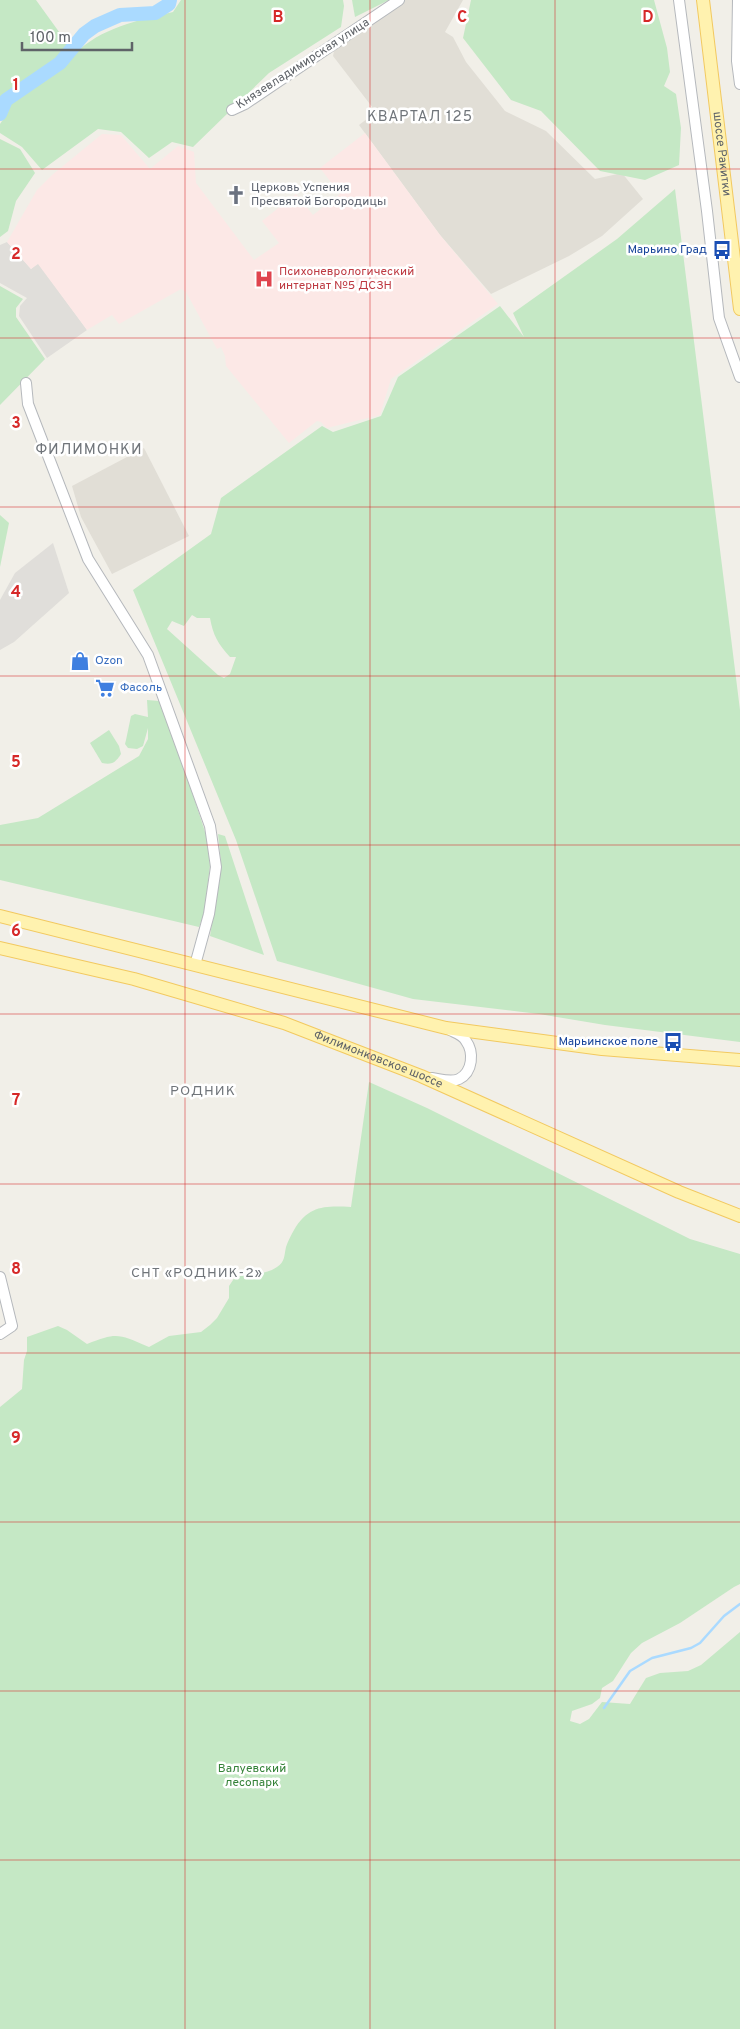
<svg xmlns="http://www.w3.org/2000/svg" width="740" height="2029" viewBox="0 0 740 2029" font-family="Overpass,sans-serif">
<rect width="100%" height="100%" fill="#f1efe8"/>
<g fill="#e0deda">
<path d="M 7,242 L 31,269 L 38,263 L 87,330 L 47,358 L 19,316 L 20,306 L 27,298 L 0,283 L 0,245 Z"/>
<path d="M 53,543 L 69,593 L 14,642 L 0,650 L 0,600 L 15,573 Z"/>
</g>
<g fill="#e1ded6">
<path d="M 403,0 L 463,0 L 445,32 L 453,37 L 466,62 L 505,111 L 546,131 L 595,179 L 622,173 L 643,199 L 602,236 L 569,256 L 491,294 L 440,235 L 359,125 L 376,112 L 333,56 L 335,47 Z"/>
<path d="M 144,448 L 189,536 L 112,574 L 81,517 L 72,486 Z"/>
</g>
<path fill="#fce8e6" d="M 365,133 L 440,235 L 498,304 L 391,379 L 380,415 L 327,428 L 321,422 L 317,421 L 289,443 L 226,366 L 225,356 L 221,347 L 217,349 L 186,292 L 181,289 L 119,324 L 112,315 L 87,330 L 38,264 L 31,269 L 7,242 L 37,190 L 52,175 L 102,134 L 121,135 L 150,169 L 178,146 L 194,152 L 196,183 L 254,260 L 279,243 L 262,221 L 296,194 L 313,215 L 340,194 L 320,168 Z"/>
<g fill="#c5e8c5" fill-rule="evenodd">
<path d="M 0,0 L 36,0 L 75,54 C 100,28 139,20 173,12 L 181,0 L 343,0 L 344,6 L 341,27 L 269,73 L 193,147 L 172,142 L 149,158 L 121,132 L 98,129 L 42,170 L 22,147 L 0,133 L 0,124 L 4,118 L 0,120 Z"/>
<path d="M 352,0 L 389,0 L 355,17 Z"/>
<path d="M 471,0 L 654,0 L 667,48 L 670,72 L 664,86 L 676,94 L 681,128 L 679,165 L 645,180 L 600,171 L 541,111 L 511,100 L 463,38 Z"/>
<path d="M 0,139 L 20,149 L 35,173 L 16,201 L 8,231 L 0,237 Z"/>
<path d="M 675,189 L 740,710 L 740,1042 L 605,1025 L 539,1014 L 413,999 L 277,961 L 236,840 L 133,590 L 211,534 L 221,498 L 322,426 L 333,432 L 381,416 L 398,377 L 500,306 L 524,337 L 513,313 L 617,239 ZM 192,615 L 197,618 L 210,618 C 213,635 218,644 230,657 L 236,657 L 230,674 L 224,678 L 218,675 L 167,629 L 172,621 L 184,626 Z"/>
<path d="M 0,286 L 23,299 L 16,308 L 16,317 L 45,359 L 0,405 Z"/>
<path d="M 0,515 L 9,523 L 0,567 Z"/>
<path d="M 147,700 L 159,701 L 171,727 L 207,838 L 210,866 L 204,914 L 199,927 L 0,880 L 0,825 L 38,818 L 139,756 L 148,739 L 148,728 L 143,746 L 137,749 L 128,748 L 125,744 L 126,740 L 131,716 L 135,714 L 148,717 Z"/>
<path d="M 109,730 L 119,746 L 121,754 C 115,763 112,765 102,763 L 90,743 Z"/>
<path d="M 218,834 L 225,836 L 264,955 L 210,936 L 221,863 Z"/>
<path d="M 369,1082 L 427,1108 L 690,1239 L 740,1254 L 740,1584 L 734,1587 L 680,1623 L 642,1643 L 631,1653 L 613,1681 L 602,1688 L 600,1698 L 592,1704 L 572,1711 L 570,1721 L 580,1724 L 589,1719 L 602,1702 L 630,1704 L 646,1678 L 660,1673 L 688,1671 L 701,1665 L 740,1632 L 740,2029 L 0,2029 L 0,1407 L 22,1389 L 24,1360 L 27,1351 L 27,1337 L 58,1326 L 67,1330 L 87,1344 C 118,1332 118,1334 149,1347 L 169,1336 L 201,1332 L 210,1325 L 217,1318 L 229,1298 L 229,1286 L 235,1277 C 248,1274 266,1275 277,1267 C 285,1262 284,1256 286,1247 C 288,1241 291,1235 294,1230 C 309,1205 325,1206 351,1207 Z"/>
</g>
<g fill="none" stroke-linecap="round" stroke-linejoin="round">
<path stroke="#aadaff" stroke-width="2.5" d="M 604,1708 L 630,1671 L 652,1658 L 691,1648 L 700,1643 L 724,1616 L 740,1604"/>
<path stroke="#aadaff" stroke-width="14" d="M 0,114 L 6,100 L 60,63 L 84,34 L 95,26 L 120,15 L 155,13 L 169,4 L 170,0"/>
<g stroke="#b5b8bc" stroke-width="12">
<g id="minor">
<path d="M 679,0 L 707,211 L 719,318 L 740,377"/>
<path d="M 738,0 L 737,61 L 740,84"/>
<path d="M 232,110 L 245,104 L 399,0"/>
<path d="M 26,383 L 28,404 L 88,559 L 148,655 L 210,826 L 216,867 L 209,914 L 195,965"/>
<path d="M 432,1078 C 440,1079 451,1083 459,1079 C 473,1072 474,1052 466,1041 C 463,1035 456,1033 450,1030"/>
<path d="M 0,1277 L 12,1326 L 0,1334"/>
</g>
</g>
<g stroke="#f2c960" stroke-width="14">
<g id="major">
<path id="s1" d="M 703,0 L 740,309"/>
<path d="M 0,916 L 446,1028 L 602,1049 L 740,1060"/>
<path id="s2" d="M 0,948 L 134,979 L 284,1023 L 421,1076 L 679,1192 L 740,1216"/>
</g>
</g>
<use href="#minor" stroke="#fff" stroke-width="10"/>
<use href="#major" stroke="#fff2af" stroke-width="12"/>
</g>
<path fill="none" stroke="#d62828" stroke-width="1" stroke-opacity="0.55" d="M 185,0 L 185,2029M 370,0 L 370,2029M 555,0 L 555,2029M 0,169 L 740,169M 0,338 L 740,338M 0,507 L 740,507M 0,676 L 740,676M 0,845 L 740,845M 0,1014 L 740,1014M 0,1184 L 740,1184M 0,1353 L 740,1353M 0,1522 L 740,1522M 0,1691 L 740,1691M 0,1860 L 740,1860"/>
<defs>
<g id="church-bare" transform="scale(1.5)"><path d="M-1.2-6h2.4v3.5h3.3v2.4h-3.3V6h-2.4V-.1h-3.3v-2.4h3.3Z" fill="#6b7280" stroke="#fff" stroke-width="2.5" paint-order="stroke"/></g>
<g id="bus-bare" transform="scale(1.5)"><path d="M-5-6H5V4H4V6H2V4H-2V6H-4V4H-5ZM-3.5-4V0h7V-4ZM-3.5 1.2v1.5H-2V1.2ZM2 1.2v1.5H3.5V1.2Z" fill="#1a4fb4" stroke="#fff" stroke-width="2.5" paint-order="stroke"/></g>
<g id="hospital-bare" transform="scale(1.5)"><path d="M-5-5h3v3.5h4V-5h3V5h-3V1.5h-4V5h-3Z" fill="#e0444e" stroke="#fff" stroke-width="2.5" paint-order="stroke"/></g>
<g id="shop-bare" transform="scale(1.5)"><path d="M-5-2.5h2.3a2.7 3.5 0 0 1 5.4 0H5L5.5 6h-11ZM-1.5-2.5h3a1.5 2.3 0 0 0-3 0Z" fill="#3f7fe0" stroke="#fff" stroke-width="2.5" paint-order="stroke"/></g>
<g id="supermarket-bare" transform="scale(1.5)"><path d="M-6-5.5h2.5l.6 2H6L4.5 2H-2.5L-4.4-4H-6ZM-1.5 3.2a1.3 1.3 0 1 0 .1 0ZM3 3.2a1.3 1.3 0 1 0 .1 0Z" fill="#3f7fe0" stroke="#fff" stroke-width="2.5" paint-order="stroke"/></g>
</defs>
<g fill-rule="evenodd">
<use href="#church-bare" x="236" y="195"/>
<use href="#bus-bare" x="722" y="250"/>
<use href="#hospital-bare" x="264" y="279"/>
<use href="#shop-bare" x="80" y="661"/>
<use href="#supermarket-bare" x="105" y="688"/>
<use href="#bus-bare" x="673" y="1042"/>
</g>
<g text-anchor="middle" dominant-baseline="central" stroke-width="5" stroke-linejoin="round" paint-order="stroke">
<g font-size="12" fill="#5f6368" stroke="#fff">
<text transform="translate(303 64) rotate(-33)">Князевладимирская улица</text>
<text stroke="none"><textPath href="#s1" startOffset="155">шоссе Ракитки</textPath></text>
<text stroke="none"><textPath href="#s2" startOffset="395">Филимонковское шоссе</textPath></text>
</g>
<g font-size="12" fill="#5b616d" stroke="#fff" text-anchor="start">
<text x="251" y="188">Церковь Успения<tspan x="251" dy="14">Пресвятой Богородицы</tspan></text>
</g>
<g font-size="12" fill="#164399" stroke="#fff" text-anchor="end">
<text x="707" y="250">Марьино Град</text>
<text x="658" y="1042">Марьинское поле</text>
</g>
<g font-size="12" fill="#be3a42" stroke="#fff" text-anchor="start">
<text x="279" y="272">Психоневрологический<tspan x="279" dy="14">интернат №5 ДСЗН</tspan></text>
</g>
<g font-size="12" fill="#366cbe" stroke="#fff" text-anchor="start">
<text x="95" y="661">Ozon</text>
<text x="120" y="688">Фасоль</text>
</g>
<g font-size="12" fill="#348238" stroke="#fff">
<text x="252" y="1769">Валуевский<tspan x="252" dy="14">лесопарк</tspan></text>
</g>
<g font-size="14" letter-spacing="1" fill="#70757a" stroke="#fff">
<text x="203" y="1091">РОДНИК</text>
<text x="197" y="1273">СНТ «РОДНИК-2»</text>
</g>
<g font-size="15" letter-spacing="1" fill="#70757a" stroke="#fff">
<text x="420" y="117">КВАРТАЛ 125</text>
<text x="89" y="450">ФИЛИМОНКИ</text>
</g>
</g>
<g font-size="16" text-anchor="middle" font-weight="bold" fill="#d62828" stroke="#fff" stroke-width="5" stroke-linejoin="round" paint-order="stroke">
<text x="278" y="22">B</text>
<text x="462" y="22">C</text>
<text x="648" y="22">D</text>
<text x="16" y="90">1</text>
<text x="16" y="259">2</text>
<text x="16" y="428">3</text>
<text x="16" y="597">4</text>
<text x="16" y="767">5</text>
<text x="16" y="936">6</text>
<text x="16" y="1105">7</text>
<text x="16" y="1274">8</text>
<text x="16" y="1443">9</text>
</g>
<path d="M22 42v8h110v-8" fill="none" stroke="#5f6368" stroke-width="2.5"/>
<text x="30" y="42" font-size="15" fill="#5f6368" stroke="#ffffff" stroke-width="4" paint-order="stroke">100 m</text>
</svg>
